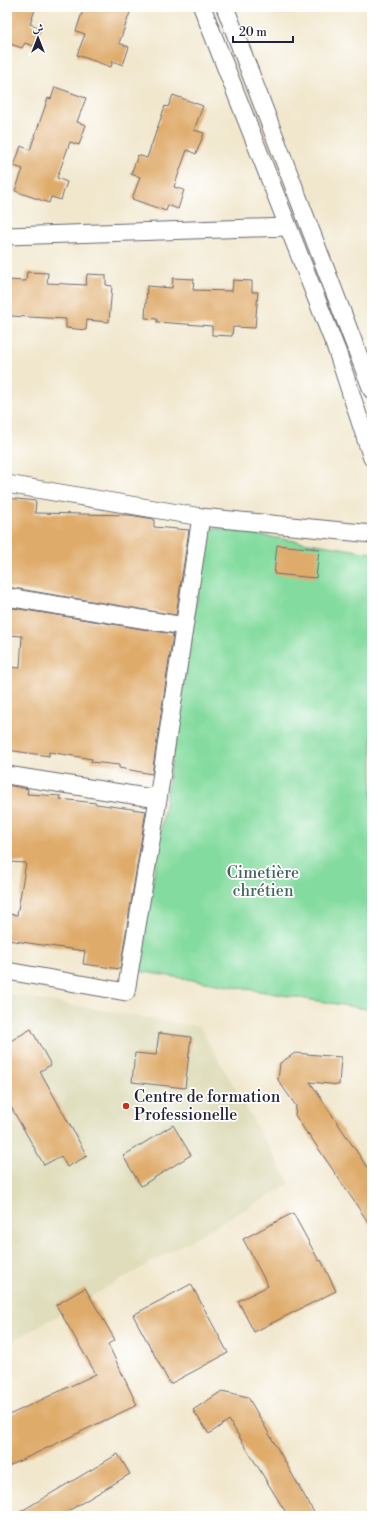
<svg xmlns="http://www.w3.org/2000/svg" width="379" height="1523" viewBox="0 0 379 1523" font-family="'Libre Bodoni',Amiri,serif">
<rect width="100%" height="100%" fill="#fff"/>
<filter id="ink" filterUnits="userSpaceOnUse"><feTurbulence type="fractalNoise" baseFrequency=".025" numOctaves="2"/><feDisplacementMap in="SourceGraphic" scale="8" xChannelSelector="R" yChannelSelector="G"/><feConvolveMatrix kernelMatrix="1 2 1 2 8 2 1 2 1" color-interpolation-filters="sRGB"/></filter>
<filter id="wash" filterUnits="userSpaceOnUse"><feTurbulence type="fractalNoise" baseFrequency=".012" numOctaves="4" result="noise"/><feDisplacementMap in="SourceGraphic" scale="16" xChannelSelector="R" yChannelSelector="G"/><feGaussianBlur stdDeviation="0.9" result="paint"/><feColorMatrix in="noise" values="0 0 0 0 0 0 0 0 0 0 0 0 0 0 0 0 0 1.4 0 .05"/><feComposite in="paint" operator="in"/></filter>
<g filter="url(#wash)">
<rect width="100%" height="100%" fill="#f1e7cd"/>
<path fill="#dfddbb" d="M 7,994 L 200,1027 L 290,1184 L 7,1344 Z"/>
<path fill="#84db9f" stroke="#537e6d" d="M 208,527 L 372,553 L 372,1010 L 139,971 Z"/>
<g id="blocks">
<g fill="#dfab6b">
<path d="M 7,7 L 36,7 L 30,24 L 41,28 L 34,46 L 25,43 L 22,48 L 7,43 Z"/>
<path d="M 84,7 L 132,7 L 119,43 L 129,47 L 123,65 L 113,61 L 111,67 L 77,55 L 85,34 L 76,31 Z"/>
<path d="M 55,87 L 86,98 L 77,122 L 86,125 L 79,145 L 70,142 L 57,178 L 67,182 L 61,200 L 51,197 L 49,203 L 15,191 L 23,169 L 14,166 L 21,146 L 30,150 L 48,98 L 51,99 Z"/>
<path d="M 173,95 L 203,106 L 194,130 L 204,133 L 196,154 L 187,150 L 174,187 L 184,190 L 178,209 L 168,205 L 166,211 L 132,199 L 140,177 L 131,174 L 138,155 L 147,158 L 165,106 L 168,107 Z"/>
<path d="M 27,272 L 48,273 L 47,283 L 86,285 L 87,274 L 106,275 L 106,285 L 112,286 L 109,322 L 87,320 L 86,330 L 66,328 L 66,319 L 11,316 L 11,313 L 7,313 L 7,280 L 26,281 Z"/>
<path d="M 173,278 L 194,279 L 193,290 L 232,291 L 233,280 L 252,281 L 252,292 L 258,292 L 255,328 L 233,327 L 232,336 L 212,335 L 212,326 L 157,322 L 157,319 L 145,318 L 147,286 L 172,288 Z"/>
<path d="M 7,498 L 36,501 L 35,513 L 129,515 L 154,519 L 154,527 L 189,530 L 176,615 L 7,587 Z"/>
<path d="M 277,545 L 319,549 L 316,578 L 274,574 Z"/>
<path d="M 7,607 L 173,634 L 152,774 L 119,768 L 119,765 L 91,762 L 92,759 L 49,752 L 49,756 L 7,750 L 7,667 L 20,668 L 22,636 L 7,635 Z"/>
<path d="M 7,785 L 28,789 L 27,794 L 61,796 L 60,799 L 96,803 L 96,804 L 146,811 L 120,969 L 83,964 L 85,951 L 7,940 L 7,914 L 17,915 L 26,863 L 7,862 Z"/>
<path d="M 31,1029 L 51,1065 L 40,1071 L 87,1156 L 67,1167 L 61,1156 L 44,1165 L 7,1100 L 7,1043 Z"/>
<path d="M 159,1033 L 191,1037 L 185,1088 L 132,1082 L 135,1053 L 156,1055 Z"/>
<path d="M 295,1053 L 341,1057 L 339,1085 L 310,1082 L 369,1170 L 369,1175 L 372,1180 L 372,1228 L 308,1133 L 308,1135 L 295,1115 L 296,1106 L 278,1080 L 280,1063 Z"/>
<path d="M 173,1125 L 191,1155 L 141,1186 L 123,1156 Z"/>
<path d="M 293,1213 L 319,1261 L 321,1260 L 336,1291 L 254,1332 L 238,1301 L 268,1286 L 243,1239 Z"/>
<path d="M 191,1284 L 228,1353 L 170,1384 L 133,1315 Z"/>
<path d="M 85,1288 L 115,1340 L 108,1344 L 137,1405 L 7,1467 L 7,1416 L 96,1374 L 56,1305 Z"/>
<path d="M 222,1391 L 248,1397 L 316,1516 L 288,1516 L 229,1420 L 209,1434 L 193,1410 Z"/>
<path d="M 118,1454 L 130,1474 L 60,1516 L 13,1516 Z"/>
</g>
</g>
</g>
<g filter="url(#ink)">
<use href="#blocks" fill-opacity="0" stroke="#6a676e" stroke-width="1"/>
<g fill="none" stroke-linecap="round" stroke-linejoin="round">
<g stroke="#6a676e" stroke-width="19">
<g id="minor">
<path d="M 202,7 L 337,351 L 372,458"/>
<path d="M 225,7 L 372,390"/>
<path d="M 7,236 L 288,227"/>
<path d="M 7,484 L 201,517 L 372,534"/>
<path d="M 7,597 L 184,626"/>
<path d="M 7,775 L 158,799"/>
<path d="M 7,971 L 126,992 L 158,799 L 201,517"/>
</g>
</g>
<use href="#minor" stroke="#fff" stroke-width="17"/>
</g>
</g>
<circle fill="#c8321e" stroke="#fff" stroke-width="1.5" cx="126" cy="1106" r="4"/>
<g text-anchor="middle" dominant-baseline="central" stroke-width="3.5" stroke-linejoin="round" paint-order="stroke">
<g font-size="16" fill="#44635e" stroke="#fff">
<text x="263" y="873">Cimetière<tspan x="263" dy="18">chrétien</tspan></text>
</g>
<g font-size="16" fill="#22223b" stroke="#fff" text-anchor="start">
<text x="134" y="1097">Centre de formation<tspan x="134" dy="18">Professionelle</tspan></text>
</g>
</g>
<rect width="379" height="1523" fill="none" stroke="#fff" stroke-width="24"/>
<g transform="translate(38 38)" stroke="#ffffff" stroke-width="3" paint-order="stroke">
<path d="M0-3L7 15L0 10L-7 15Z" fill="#22223b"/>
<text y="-6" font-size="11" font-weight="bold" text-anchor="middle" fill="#22223b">ش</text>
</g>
<path d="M233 36v6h60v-6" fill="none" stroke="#22223b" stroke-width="2"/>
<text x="239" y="36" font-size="12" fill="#22223b" stroke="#ffffff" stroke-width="3" paint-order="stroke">20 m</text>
</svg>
